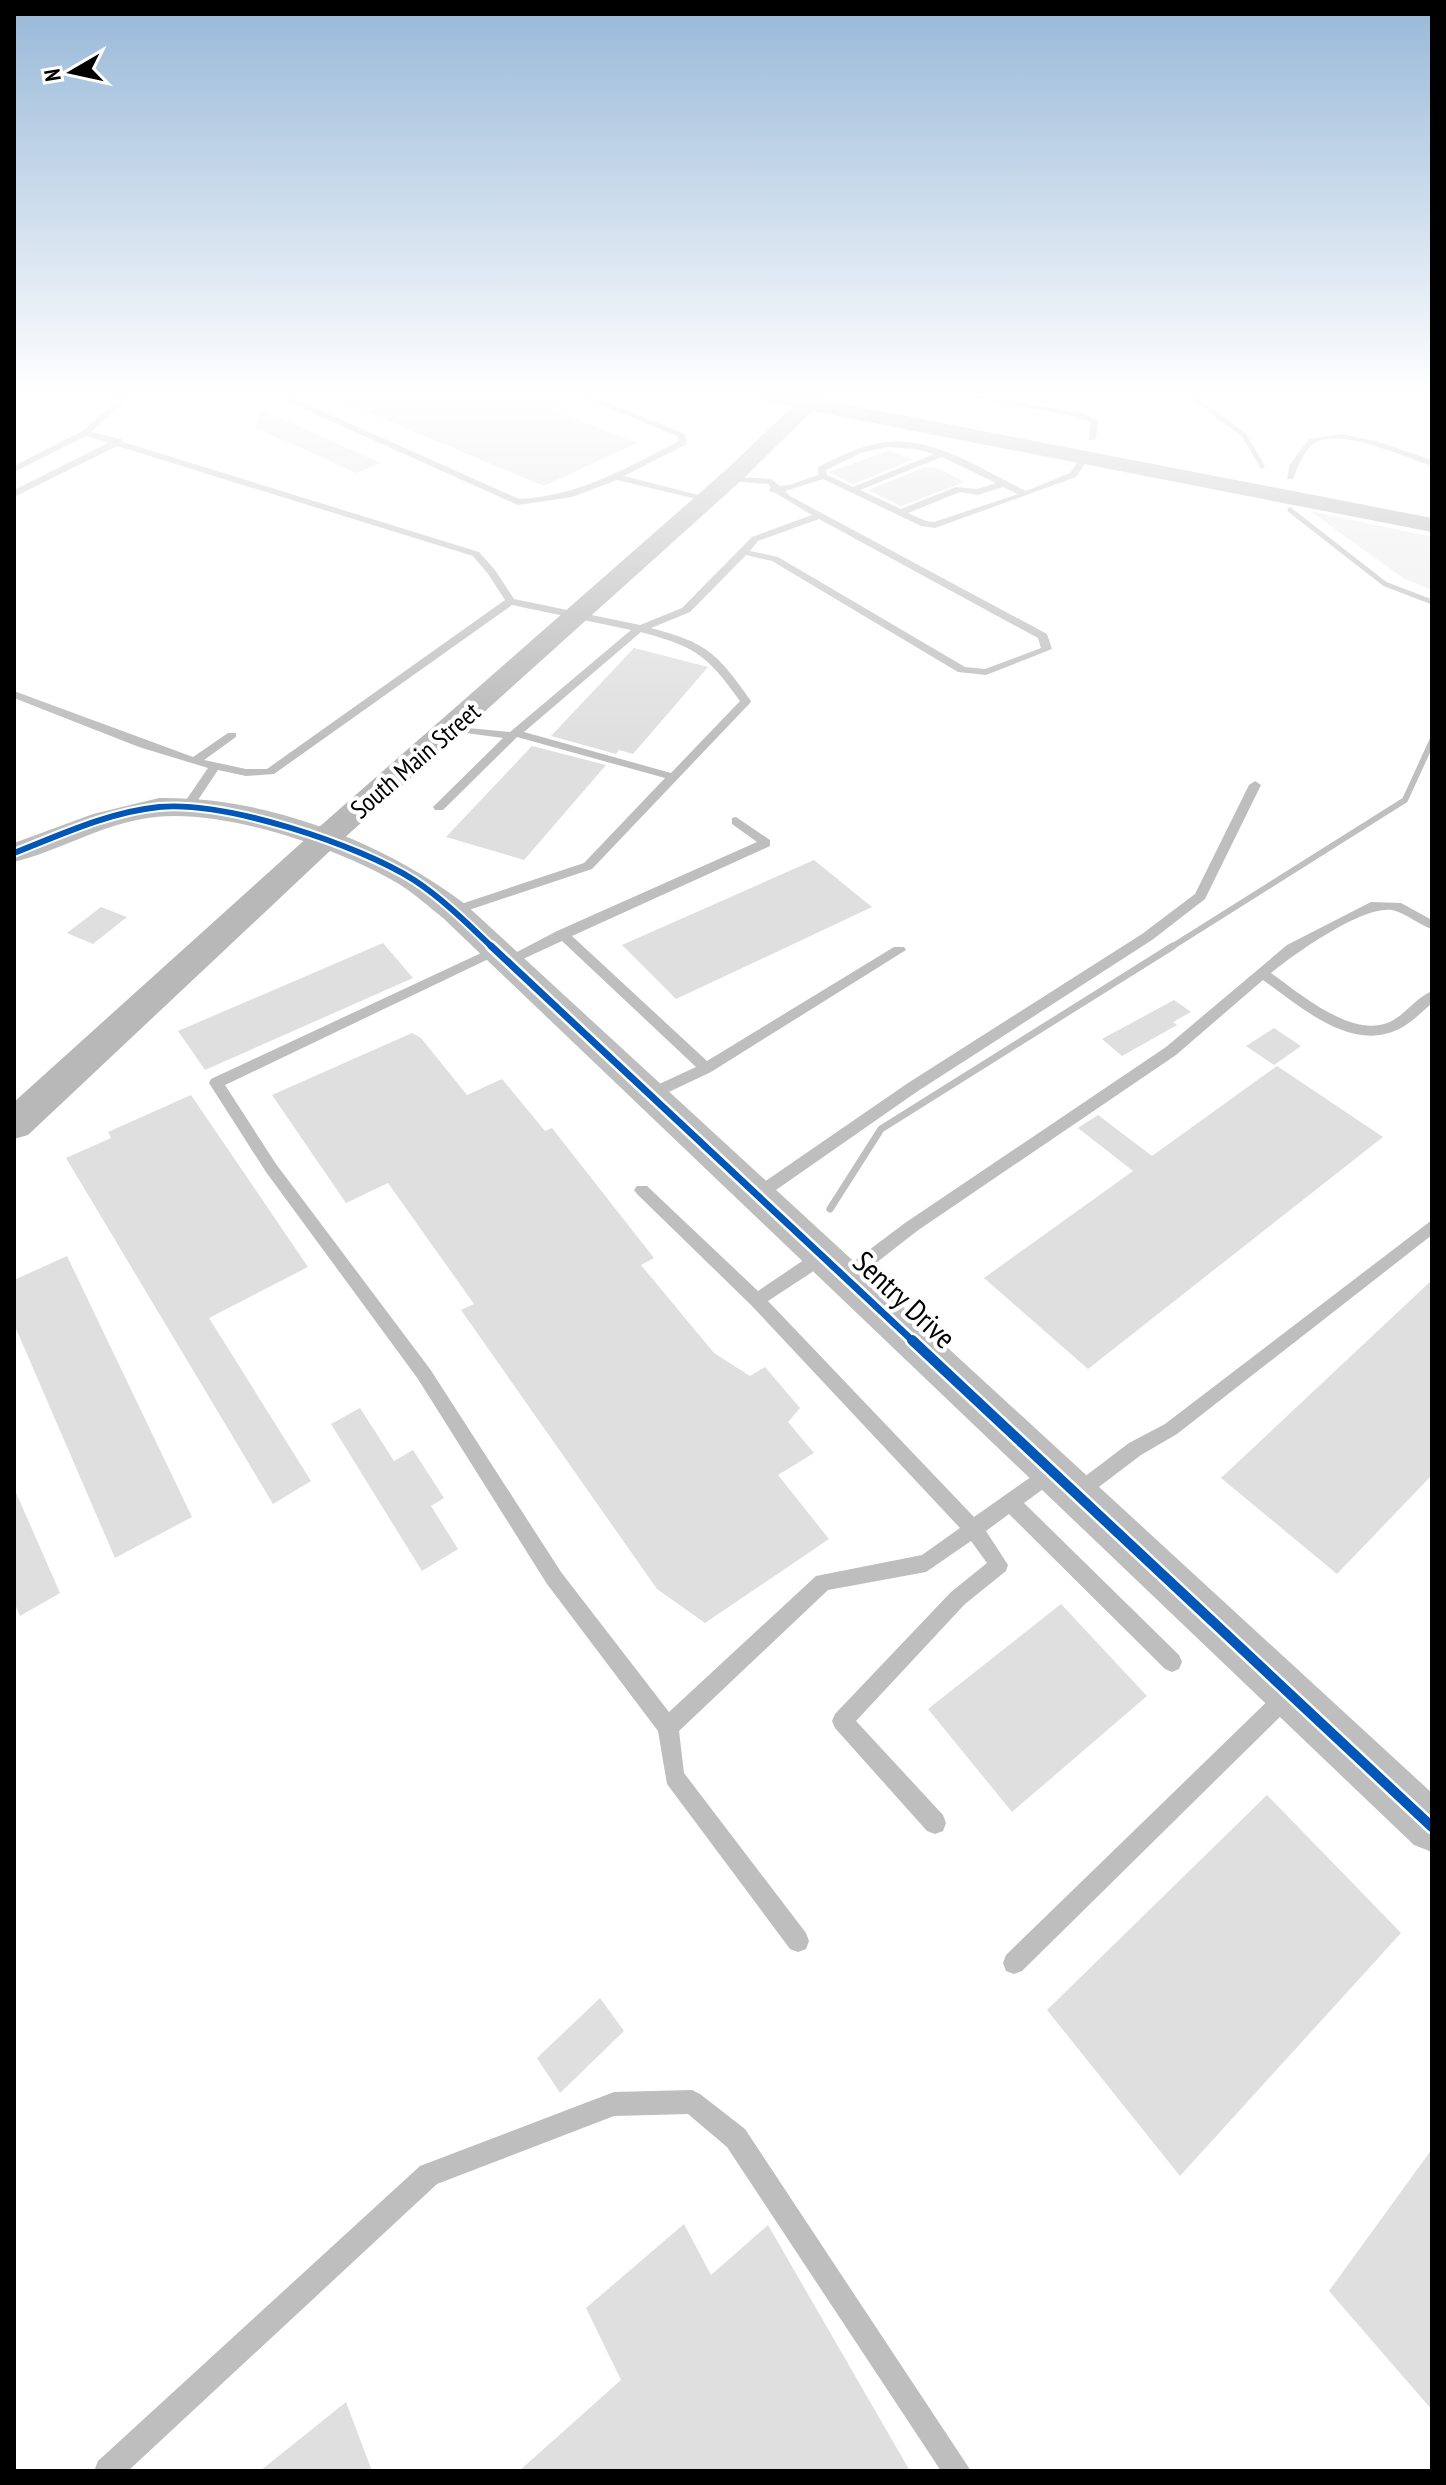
<svg xmlns="http://www.w3.org/2000/svg" width="1446" height="2485" viewBox="0 0 1446 2485" font-family="'PT Sans Narrow',sans-serif">
<rect width="100%" height="100%" fill="#fff"/>
<path fill="#ececec" d="M 1310,511 L 1432,537 L 1432,590 L 1403,578 Z"/>
<g fill="none" stroke-linecap="round" stroke-linejoin="round">
<g stroke="#bfbfbf" stroke-width="5">
<path d="M 1190,395 L 1244,435 L 1262,466"/>
<path d="M 1290,510 L 1385,584 L 1432,602"/>
</g>
<path stroke="#bfbfbf" stroke-width="6" d="M 1170,948 L 1405,800 L 1432,741"/>
<path stroke="#bfbfbf" stroke-width="7" d="M 830,1209 L 881,1129 L 1173,946"/>
</g>
<g fill="#dfdfdf">
<path d="M 326,395 L 574,395 L 576,398 L 550,409 L 637,443 L 544,486 Z"/>
<path d="M 262,410 L 381,463 L 356,473 L 254,427 Z"/>
<path d="M 891,450 L 911,460 L 853,484 L 829,472 Z"/>
<path d="M 925,467 L 937,468 L 965,482 L 901,506 L 868,490 Z"/>
<path d="M 634,648 L 708,667 L 633,754 L 619,750 L 616,754 L 551,736 Z"/>
<path d="M 532,746 L 606,765 L 524,860 L 446,837 Z"/>
<path d="M 814,860 L 872,907 L 676,999 L 622,945 Z"/>
<path d="M 101,907 L 127,917 L 93,944 L 67,933 Z"/>
<path d="M 383,943 L 413,978 L 205,1070 L 178,1031 Z"/>
<path d="M 1174,1000 L 1191,1012 L 1173,1022 L 1177,1025 L 1122,1056 L 1102,1039 Z"/>
<path d="M 1274,1028 L 1301,1046 L 1274,1065 L 1246,1046 Z"/>
<path d="M 412,1033 L 421,1038 L 467,1095 L 502,1079 L 545,1131 L 552,1128 L 654,1258 L 641,1265 L 714,1353 L 750,1376 L 765,1367 L 800,1408 L 788,1422 L 814,1453 L 778,1475 L 829,1539 L 705,1623 L 657,1589 L 461,1310 L 474,1304 L 388,1183 L 346,1203 L 272,1095 Z"/>
<path d="M 1277,1066 L 1383,1137 L 1088,1369 L 984,1278 L 1133,1171 L 1078,1128 L 1098,1115 L 1152,1156 Z"/>
<path d="M 191,1095 L 308,1267 L 209,1318 L 311,1481 L 273,1504 L 66,1158 L 111,1138 L 108,1132 Z"/>
<path d="M 67,1256 L 192,1517 L 115,1558 L 14,1324 L 14,1280 Z"/>
<path d="M 1432,1280 L 1432,1475 L 1337,1574 L 1221,1478 Z"/>
<path d="M 360,1408 L 394,1461 L 413,1450 L 444,1498 L 431,1506 L 458,1549 L 422,1571 L 331,1424 Z"/>
<path d="M 14,1488 L 60,1593 L 20,1616 L 14,1602 Z"/>
<path d="M 1061,1604 L 1147,1696 L 1012,1812 L 928,1709 Z"/>
<path d="M 1267,1795 L 1401,1933 L 1180,2176 L 1047,2010 Z"/>
<path d="M 600,1998 L 624,2031 L 560,2093 L 537,2058 Z"/>
<path d="M 1432,2149 L 1432,2410 L 1329,2291 Z"/>
<path d="M 684,2224 L 711,2275 L 768,2225 L 910,2471 L 519,2471 L 621,2380 L 586,2308 Z"/>
<path d="M 346,2402 L 372,2471 L 260,2471 Z"/>
</g>
<g fill="none" stroke-linecap="round" stroke-linejoin="round">
<g fill="#bebebe" fill-rule="evenodd">
<path d="M 98,395 L 131,395 L 91,432 L 122,439 L 123,442 L 479,552 L 495,570 L 514,599 L 640,625 L 682,608 L 752,537 L 812,515 C 801,509 777,492 769,491 L 771,487 L 768,484 L 729,481 L 726,480 L 726,476 L 771,479 L 780,486 L 789,485 L 818,475 L 818,467 C 840,456 863,444 887,442 C 936,437 984,471 1026,491 L 1070,473 L 1082,456 L 1089,458 L 1076,477 L 935,528 L 921,526 L 823,479 L 785,491 L 790,496 L 1047,634 L 1052,649 L 986,675 L 958,672 L 772,561 L 746,555 L 690,612 L 651,628 C 708,643 718,654 751,701 L 750,703 L 592,869 L 454,915 L 449,914 L 449,908 L 584,863 L 665,778 L 517,737 L 443,810 L 435,810 L 433,807 L 503,738 L 451,731 L 447,730 L 447,726 L 510,732 L 631,630 L 512,605 L 274,774 L 246,776 L 218,770 L 192,809 L 184,809 L 182,806 L 208,768 L 139,747 L 14,698 L 14,691 L 193,757 L 228,733 L 236,733 L 236,737 L 204,760 L 246,769 L 267,769 L 505,600 L 488,574 L 473,556 L 117,446 L 14,497 L 14,490 L 108,443 L 86,436 L 14,472 L 14,466 L 82,431 L 117,400 ZM 888,447 L 914,449 L 934,454 L 853,487 L 827,475 L 826,470 L 861,453 ZM 942,457 L 996,483 L 977,489 L 956,487 L 901,509 L 860,490 ZM 1003,487 L 1018,494 L 934,522 L 926,521 L 908,513 L 960,492 L 978,495 ZM 819,519 L 1038,638 L 1041,648 L 985,669 L 965,667 L 778,557 L 750,551 L 758,541 ZM 641,632 C 696,647 707,655 740,701 L 671,773 L 524,732 Z"/>
<path d="M 286,395 L 294,395 L 293,398 L 519,499 C 579,496 627,468 679,441 L 677,436 L 577,395 L 589,395 L 685,434 L 687,444 L 624,476 L 710,498 L 705,501 L 617,480 L 572,497 L 518,505 L 286,401 Z"/>
<path d="M 957,395 L 976,395 L 1083,413 L 1098,421 L 1096,439 L 1089,441 L 1090,422 L 1078,417 Z"/>
<path d="M 1341,434 L 1376,441 L 1432,460 L 1432,466 C 1405,458 1343,428 1316,442 C 1304,449 1298,467 1293,479 L 1287,479 L 1290,464 L 1309,439 Z"/>
<path d="M 1255,781 L 1261,785 L 1205,899 L 1152,940 L 918,1091 L 763,1199 L 751,1199 L 749,1195 L 751,1191 L 908,1083 L 1142,934 L 1195,894 L 1249,785 Z"/>
<path d="M 736,817 L 770,840 L 770,846 L 572,936 L 707,1061 L 894,947 L 904,947 L 906,950 L 711,1072 L 654,1099 L 644,1099 L 642,1095 L 644,1091 L 696,1067 L 562,941 L 510,965 L 500,965 L 498,962 L 557,931 L 757,842 L 732,824 L 732,818 Z"/>
<path d="M 1371,902 L 1401,903 L 1432,920 L 1432,929 C 1419,925 1406,913 1392,910 C 1363,905 1294,954 1271,973 C 1299,993 1350,1037 1387,1023 C 1404,1017 1415,998 1432,991 L 1432,1003 C 1421,1013 1410,1024 1397,1030 C 1350,1052 1298,1005 1263,980 L 1176,1055 L 917,1231 L 853,1281 L 841,1281 L 839,1276 L 841,1271 L 905,1223 L 1166,1047 L 1287,945 Z"/>
<path d="M 494,947 L 499,948 L 499,954 L 225,1085 L 276,1164 L 430,1369 L 561,1572 L 669,1712 L 816,1576 L 922,1555 L 960,1528 L 751,1305 L 637,1194 L 634,1190 L 637,1186 L 647,1186 L 758,1291 L 817,1251 L 829,1251 L 831,1256 L 829,1261 L 768,1301 L 974,1517 L 1045,1467 L 1051,1465 L 1057,1467 L 1060,1473 L 1057,1479 L 1024,1503 L 1179,1655 L 1182,1662 L 1179,1669 L 1172,1672 L 1165,1669 L 1009,1514 L 986,1531 L 1008,1565 L 1006,1571 L 965,1604 L 856,1721 L 943,1815 L 946,1823 L 943,1831 L 935,1834 L 927,1831 L 835,1728 L 832,1721 L 835,1714 L 951,1592 L 987,1563 L 971,1541 L 926,1572 L 828,1590 L 679,1731 L 684,1773 L 806,1933 L 809,1941 L 806,1949 L 798,1952 L 790,1949 L 667,1784 L 658,1731 L 547,1584 L 418,1379 L 266,1172 L 209,1083 L 211,1079 Z"/>
<path d="M 1432,1220 L 1432,1235 L 1177,1434 L 1141,1455 L 1083,1499 L 1077,1501 L 1071,1499 L 1068,1493 L 1071,1487 L 1129,1443 L 1165,1424 Z"/>
<path d="M 1288,1685 L 1295,1688 L 1298,1695 L 1295,1702 L 1022,1971 L 1014,1974 L 1006,1971 L 1003,1963 L 1006,1955 L 1281,1688 Z"/>
<path d="M 692,2090 L 700,2094 L 745,2129 L 971,2471 L 941,2471 L 727,2147 L 688,2114 L 614,2116 L 437,2184 L 128,2471 L 94,2471 L 98,2461 L 420,2166 L 614,2092 Z"/>
</g>
<path fill="#bebebe" fill-rule="evenodd" d="M 159,798 C 265,796 382,841 465,904 L 1432,1793 L 1432,1852 L 1414,1845 L 443,918 C 429,907 415,894 399,884 C 337,847 213,804 142,819 C 97,827 58,851 14,862 L 14,843 L 93,814 Z"/>
<path fill="#b8b8b8" fill-rule="evenodd" d="M 754,395 L 827,395 L 823,400 L 1432,518 L 1432,532 L 812,411 L 743,479 L 332,849 L 28,1135 L 14,1139 L 14,1102 L 310,835 L 727,469 L 792,407 L 757,400 Z"/>
<g stroke="#fff" stroke-width="10">
<path id="cycleway-far2" d="M 14,853 C 60,835 109,812 159,807 C 226,801 357,844 414,880 C 443,899 468,924 493,948"/>
</g>
<g stroke="#fff" stroke-width="12">
<path id="cycleway-far1" d="M 491,946 L 914,1342"/>
</g>
<g stroke="#fff" stroke-width="15">
<path id="cycleway" d="M 912,1340 L 1432,1827"/>
</g>
<use href="#cycleway-far2" stroke="#0057b8" stroke-width="6"/>
<use href="#cycleway-far1" stroke="#0057b8" stroke-width="7"/>
<use href="#cycleway" stroke="#0057b8" stroke-width="10"/>
</g>
<linearGradient id="sky" x2="0" y2="1"><stop stop-color="#97b8d8"/><stop offset="0.53" stop-color="#fff"/><stop offset="1" stop-color="#fff" stop-opacity="0"/></linearGradient>
<rect width="1446" height="743" fill="url(#sky)"/>
<g text-anchor="middle" dominant-baseline="central" stroke-width="8" stroke-linejoin="round" paint-order="stroke">
<g font-size="26" fill="#000" stroke="#fff">
<text transform="translate(415 760) rotate(-41)">South Main Street</text>
</g>
<g font-size="30" fill="#000" stroke="#fff">
<text transform="translate(905 1299) rotate(43)">Sentry Drive</text>
</g>
</g>
<rect width="1446" height="2485" fill="none" stroke="#000000" stroke-width="32"/>
<g transform="translate(72 72) rotate(261)" stroke="#ffffff" stroke-width="6" paint-order="stroke">
<path d="M0-6L14 30L0 20L-14 30Z" fill="#000000"/>
<text y="-12" font-size="22" font-weight="bold" text-anchor="middle" fill="#000000">N</text>
</g>
</svg>
